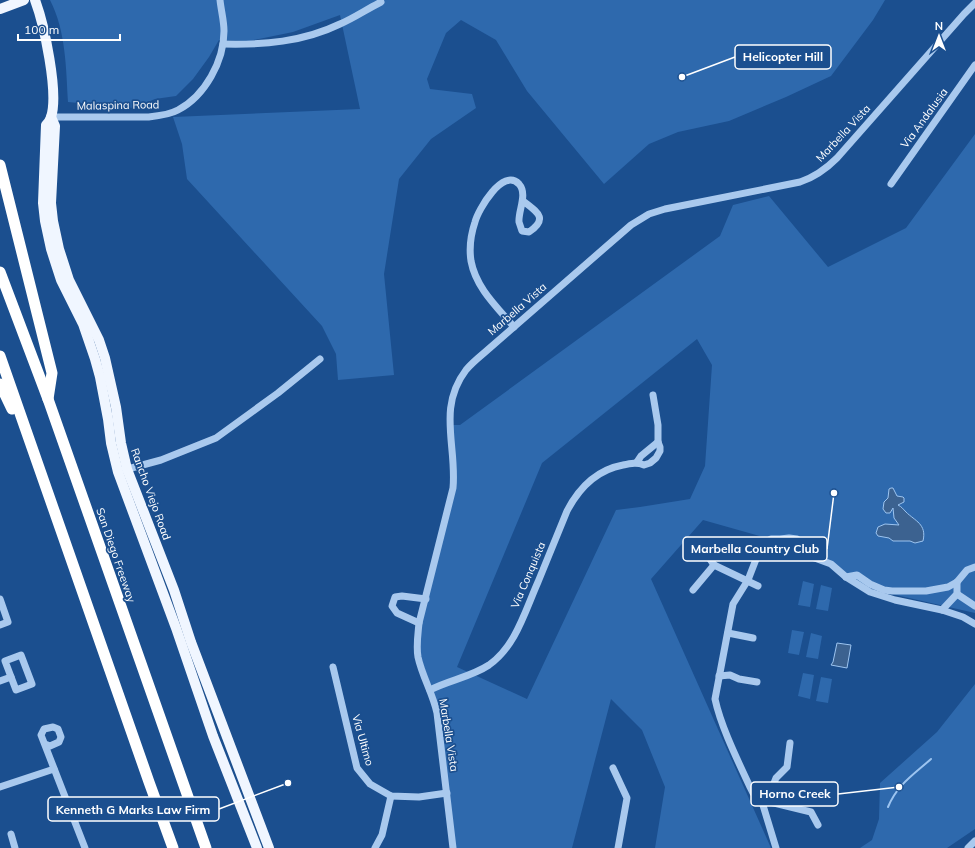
<svg xmlns="http://www.w3.org/2000/svg" width="975" height="848" viewBox="0 0 975 848" font-family="Mulish,sans-serif">
<rect width="100%" height="100%" fill="#1b4f8f"/>
<g fill="#2e69ad" fill-rule="evenodd">
<path d="M 50,0 L 885,0 L 873,20 L 831,76 L 786,97 L 729,121 L 678,132 L 649,144 L 604,184 L 527,91 L 496,40 L 461,20 L 446,33 L 427,79 L 430,89 L 472,94 L 476,108 L 431,139 L 399,179 L 384,274 L 394,375 L 338,380 L 336,354 L 322,326 L 187,179 L 182,144 L 173,117 L 360,109 L 340,15 L 293,32 L 249,41 L 219,40 L 209,57 L 193,79 L 176,96 L 155,99 L 133,108 L 68,102 C 66,68 66,31 50,0 Z"/>
<path d="M 975,134 L 975,613 L 874,590 L 799,547 L 703,520 L 651,579 L 771,848 L 655,848 L 665,787 L 642,730 L 611,699 L 572,848 L 453,848 L 437,713 L 417,642 L 453,488 L 450,425 L 460,425 L 720,236 L 733,205 L 769,196 L 828,267 L 906,228 ZM 697,339 L 712,365 L 705,466 L 690,499 L 640,507 L 616,510 L 527,699 L 457,667 L 542,463 Z"/>
<path d="M 803,581 L 814,584 L 810,607 L 798,605 Z"/>
<path d="M 821,585 L 832,588 L 828,611 L 816,609 Z"/>
<path d="M 792,630 L 804,632 L 799,655 L 788,653 Z"/>
<path d="M 811,633 L 822,636 L 818,659 L 806,657 Z"/>
<path d="M 803,673 L 814,675 L 810,699 L 798,696 Z"/>
<path d="M 821,677 L 832,679 L 828,703 L 816,701 Z"/>
<path d="M 975,684 L 975,829 L 947,848 L 860,848 L 872,840 L 879,819 L 880,783 L 937,732 Z"/>
</g>
<g fill="#3c6290" stroke="#9cc4f0">
<path d="M 891,488 L 893,488 L 897,496 L 903,497 L 904,498 L 904,502 L 898,505 C 902,507 903,509 906,512 C 915,521 927,524 923,541 L 915,543 L 910,541 L 893,541 L 889,538 L 878,536 L 876,533 L 878,527 L 885,524 L 899,525 L 894,518 L 893,508 L 890,513 L 886,513 L 883,509 L 884,502 L 888,498 L 889,489 Z"/>
<path d="M 837,643 L 851,645 L 847,668 L 831,665 L 833,662 Z"/>
</g>
<g fill="none" stroke-linecap="round" stroke-linejoin="round">
<path stroke="#9cc4f0" stroke-width="2" d="M 888,807 C 897,785 913,775 931,759"/>
<g stroke="#a9c9ee" stroke-width="7">
<path d="M 223,44 C 263,45 303,42 340,24 C 354,18 367,9 381,2"/>
<path d="M 51,117 L 148,117 C 158,116 169,115 178,110 C 205,96 224,61 224,31 C 224,21 221,10 220,0"/>
<path d="M 891,184 L 975,65"/>
<path d="M 514,327 C 497,307 476,288 471,261 C 469,248 471,234 475,222 C 478,210 503,167 519,184 C 528,194 518,211 519,222 C 520,225 521,228 522,231 L 529,232 C 549,218 537,212 523,201"/>
<path d="M 637,462 L 641,456 L 658,442"/>
<path d="M 124,470 L 161,460 L 216,438 L 278,393 L 320,359"/>
<path d="M 699,543 L 714,565"/>
<path d="M 846,577 L 857,575 L 870,584 L 884,590 L 892,591 L 926,591 L 948,587 L 957,582 L 967,570 L 975,567"/>
<path d="M 693,590 L 714,565 L 758,586"/>
<path d="M 957,594 L 975,606"/>
<path d="M 0,599 L 8,622 L 0,625"/>
<path d="M 942,610 L 957,594 L 957,582"/>
<path d="M 419,623 L 397,613 L 392,606 L 395,597 L 402,596 L 426,599"/>
<path d="M 728,633 L 753,638"/>
<path d="M 21,655 L 32,684 L 16,690 L 5,661 Z"/>
<path d="M 333,667 L 357,768 L 370,784 L 391,796 L 419,797 L 447,793"/>
<path d="M 719,676 L 730,675 L 739,679 L 757,682"/>
<path d="M 0,681 L 11,677"/>
<path d="M 430,690 C 449,680 471,677 489,665 C 516,646 525,611 538,582 C 548,558 557,535 567,511 C 579,488 596,470 623,465 C 631,463 637,462 644,465 L 650,463 L 656,458 L 660,451 L 660,447 L 658,442 L 658,425 L 653,395"/>
<path d="M 45,744 L 50,746 L 59,742 L 61,737 L 58,729 L 53,727 L 44,729 L 41,735 L 85,848"/>
<path d="M 613,768 L 627,798 L 618,848"/>
<path d="M 0,787 L 54,769"/>
<path d="M 762,802 L 770,793 L 776,778 L 787,767 L 790,743"/>
<path d="M 762,802 L 770,802 L 811,812 L 818,825"/>
<path d="M 11,834 L 15,848"/>
<path d="M 375,848 L 382,835 L 391,796"/>
<path d="M 453,848 L 437,713 C 433,694 422,676 418,657 C 416,646 418,634 419,623 L 453,488 C 457,446 437,408 466,370 C 471,364 478,358 484,353 L 631,225 L 649,214 L 665,209 L 800,182 C 815,177 826,169 837,158 L 964,14 L 975,3"/>
<path d="M 776,848 L 762,802 L 753,793 L 750,787 C 738,761 721,727 715,699 L 733,604 L 748,580 L 760,549 L 765,543 L 771,539 L 780,539 L 789,538 L 797,539 L 805,545 L 807,551 L 812,557 L 831,564 L 846,577 L 870,592 L 895,600 L 942,610 L 963,617 L 975,624"/>
<path d="M 968,848 L 975,841"/>
</g>
<g stroke="#f0f6ff" stroke-width="10">
<path d="M 35,0 C 44,24 59,93 51,117 C 50,120 48,123 46,125 L 43,203 L 45,221 L 51,249 L 61,280 L 83,324 L 95,359 L 100,377 L 108,419 L 111,443 L 118,472 L 176,628 L 213,736 L 257,848"/>
<path d="M 0,9 L 24,0"/>
<path d="M 51,117 L 55,126 L 51,203 L 53,221 L 59,249 L 69,280 L 99,340 L 105,358 L 116,407 L 121,443 L 127,469 L 174,590 L 191,642 L 269,848"/>
</g>
<g stroke="#fff" stroke-width="11">
<path d="M 0,165 L 52,373 L 48,399"/>
<path d="M 0,272 L 48,399 L 206,848"/>
<path d="M 0,356 L 149,782 L 173,848"/>
<path d="M 0,384 L 12,409"/>
</g>
</g>
<g text-anchor="middle" dominant-baseline="central" stroke-width="3.5" stroke-linejoin="round" paint-order="stroke">
<g font-size="11" fill="#fff" stroke="#1b4f8f">
<text transform="translate(118 105) rotate(-1)">Malaspina Road</text>
<text transform="translate(924 118) rotate(-54)">Via Andalusia</text>
<text transform="translate(843 133) rotate(-47)">Marbella Vista</text>
<text transform="translate(517 309) rotate(-41)">Marbella Vista</text>
<text transform="translate(151 494) rotate(70)">Rancho Viejo Road</text>
<text transform="translate(116 555) rotate(71)">San Diego Freeway</text>
<text transform="translate(528 575) rotate(-67)">Via Conquista</text>
<text transform="translate(449 735) rotate(81)">Marbella Vista</text>
<text transform="translate(363 740) rotate(74)">Via Ultimo</text>
</g>
</g>
<path fill="none" stroke="#fff" stroke-width="1.5" d="M682 77L735 57M834 493L827 549M899 787L838 794M288 783L219 809"/>
<g fill="#fff" stroke="#1b4f8f" stroke-width="1.5">
<circle cx="682" cy="77" r="4"/>
<circle cx="834" cy="493" r="4"/>
<circle cx="899" cy="787" r="4"/>
<circle cx="288" cy="783" r="4"/>
</g>
<g fill="#1b4f8f" stroke="#fff" stroke-width="1.5">
<rect x="735" y="45" width="96" height="24" rx="4"/>
<rect x="683" y="537" width="144" height="24" rx="4"/>
<rect x="751" y="782" width="87" height="24" rx="4"/>
<rect x="48" y="797" width="171" height="24" rx="4"/>
</g>
<g font-size="12" text-anchor="middle" font-weight="bold" fill="#fff">
<text x="783" y="61">Helicopter Hill</text>
<text x="755" y="553">Marbella Country Club</text>
<text x="795" y="798">Horno Creek</text>
<text x="133" y="814">Kenneth G Marks Law Firm</text>
</g>
<g transform="translate(939 36)" stroke="#1b4f8f" stroke-width="3" paint-order="stroke">
<path d="M0-3L7 15L0 10L-7 15Z" fill="#ffffff"/>
<text y="-6" font-size="11" font-weight="bold" text-anchor="middle" fill="#ffffff">N</text>
</g>
<path d="M18 34v6h102v-6" fill="none" stroke="#ffffff" stroke-width="2"/>
<text x="24" y="34" font-size="12" fill="#ffffff" stroke="#1b4f8f" stroke-width="3" paint-order="stroke">100 m</text>
</svg>
